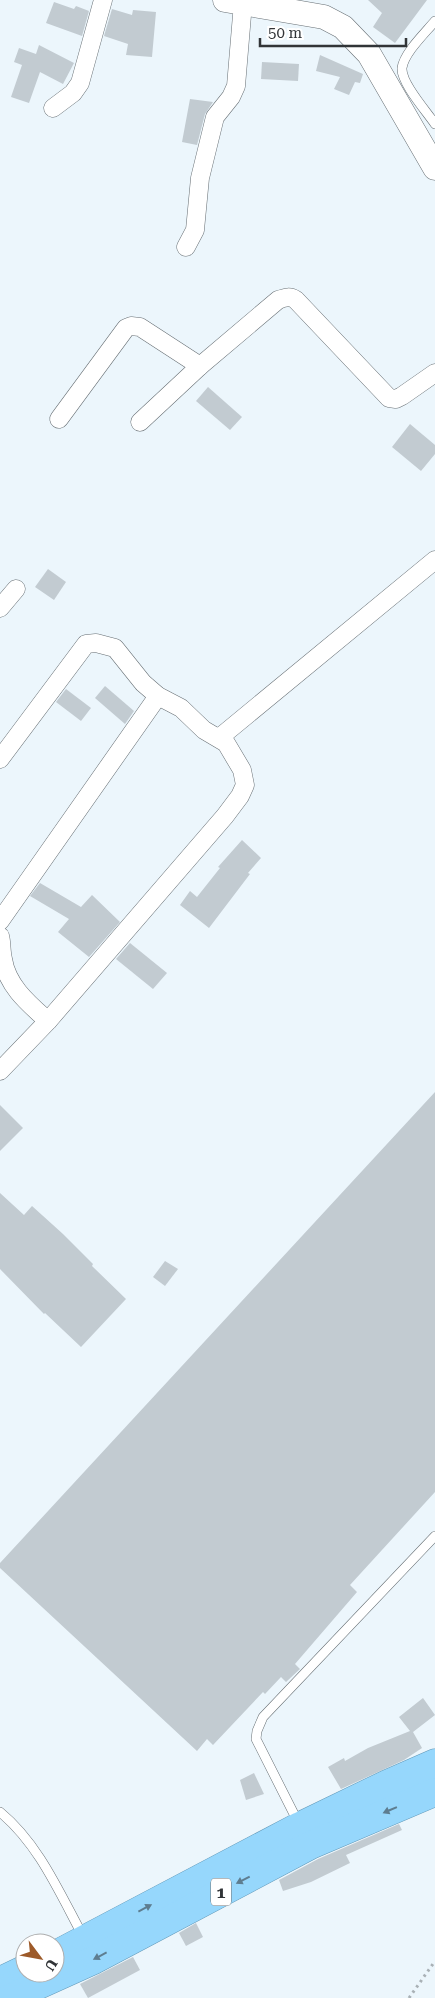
<svg xmlns="http://www.w3.org/2000/svg" width="435" height="1998" viewBox="0 0 435 1998" font-family="'Roboto Serif',serif">
<rect width="100%" height="100%" fill="#ecf6fc"/>
<g fill="#c2cbd1">
<path d="M 368,0 L 427,0 L 395,43 L 373,27 L 382,13 Z"/>
<path d="M 54,2 L 74,9 L 76,6 L 89,11 L 82,36 L 46,23 Z"/>
<path d="M 112,9 L 132,15 L 133,10 L 156,12 L 152,57 L 126,55 L 128,44 L 104,36 Z"/>
<path d="M 39,45 L 74,63 L 63,84 L 40,72 L 29,103 L 11,97 L 22,65 L 14,62 L 19,48 L 36,54 Z"/>
<path d="M 320,55 L 363,74 L 360,83 L 355,82 L 349,95 L 334,89 L 340,77 L 316,71 Z"/>
<path d="M 262,62 L 299,64 L 298,81 L 261,79 Z"/>
<path d="M 190,99 L 213,102 L 205,114 L 197,145 L 182,142 Z"/>
<path d="M 208,387 L 242,417 L 230,430 L 196,401 Z"/>
<path d="M 410,424 L 435,445 L 435,454 L 421,471 L 392,447 Z"/>
<path d="M 48,569 L 66,582 L 54,600 L 35,587 Z"/>
<path d="M 105,686 L 134,711 L 125,724 L 95,698 Z"/>
<path d="M 66,689 L 91,708 L 81,721 L 56,702 Z"/>
<path d="M 242,840 L 261,858 L 248,873 L 250,874 L 209,928 L 180,905 L 190,891 L 197,897 L 220,868 L 218,867 Z"/>
<path d="M 40,883 L 81,907 L 92,895 L 120,922 L 89,957 L 58,932 L 69,919 L 30,896 Z"/>
<path d="M 130,943 L 167,973 L 153,989 L 116,959 Z"/>
<path d="M 435,1092 L 435,1492 L 350,1585 L 357,1592 L 295,1664 L 300,1669 L 286,1682 L 281,1677 L 265,1694 L 263,1692 L 213,1745 L 207,1739 L 197,1751 L 0,1568 L 0,1563 Z"/>
<path d="M 0,1105 L 23,1128 L 0,1151 Z"/>
<path d="M 0,1193 L 24,1215 L 32,1206 L 63,1234 L 93,1264 L 92,1266 L 126,1299 L 81,1347 L 45,1313 L 44,1314 L 0,1269 Z"/>
<path d="M 165,1261 L 178,1269 L 165,1286 L 153,1277 Z"/>
<path d="M 423,1698 L 435,1715 L 413,1732 L 422,1748 L 404,1760 L 341,1789 L 328,1767 L 344,1758 L 345,1761 L 368,1748 L 410,1731 L 399,1717 Z"/>
<path d="M 254,1773 L 264,1794 L 246,1800 L 240,1780 Z"/>
<path d="M 399,1824 L 402,1830 L 346,1855 L 350,1863 L 311,1882 L 283,1891 L 279,1880 L 318,1859 Z"/>
<path d="M 196,1923 L 203,1937 L 186,1946 L 179,1933 Z"/>
<path d="M 133,1957 L 140,1970 L 88,1998 L 80,1984 Z"/>
</g>
<g fill="none" stroke-linecap="round" stroke-linejoin="round">
<g stroke="#676f74" stroke-width="10">
<g id="service">
<path d="M 435,21 C 425,33 404,53 402,68 C 401,83 427,112 435,124"/>
<path d="M 0,1812 C 39,1844 60,1894 84,1938"/>
<path d="M 299,1824 L 256,1739 L 257,1731 L 263,1717 L 435,1536"/>
</g>
</g>
<g stroke="#676f74" stroke-width="19">
<g id="minor">
<path d="M 53,108 L 73,93 L 80,83 L 103,0"/>
<path d="M 186,247 L 195,230 L 200,178 L 215,117 L 231,97 L 236,86 L 243,3"/>
<path d="M 59,419 L 126,328 L 131,326 L 140,327 L 200,366"/>
<path d="M 140,422 L 200,366 L 278,300 C 286,297 290,296 296,300 L 389,398 L 396,399 L 402,396 L 435,373"/>
<path d="M 0,608 L 16,589"/>
<path d="M 219,738 L 435,560"/>
<path d="M 0,759 L 86,644 L 96,643 L 115,648 L 143,683 L 158,696 L 181,708 L 204,730 L 226,743 L 242,770 L 245,785 L 240,796 L 225,816 L 48,1021 L 0,1071"/>
<path d="M 0,921 L 158,696"/>
<path d="M 0,936 C 2,943 1,951 3,959 C 7,986 29,1004 48,1021"/>
</g>
</g>
<g stroke="#676f74" stroke-width="25">
<path id="secondary" d="M 225,0 L 324,17 L 343,27 L 369,54 L 435,168"/>
</g>
<g stroke="#6197b6" stroke-width="29">
<g id="trunk">
<path d="M 55,1955 L 300,1826 L 387,1784 L 435,1763"/>
<path d="M 0,1981 L 25,1969"/>
<path d="M 10,1998 L 94,1960 L 311,1845 L 435,1792"/>
</g>
</g>
<path stroke="#a9b1b6" stroke-width="3" stroke-dasharray="2.5 4" stroke-linecap="butt" d="M 409,1998 L 435,1961"/>
<use href="#service" stroke="#fff" stroke-width="9"/>
<use href="#minor" stroke="#fff" stroke-width="18"/>
<use href="#secondary" stroke="#fff" stroke-width="24"/>
<use href="#trunk" stroke="#96d7fc" stroke-width="28"/>
</g>
<defs><path id="oneway-solid" d="M-6-.8H1V-3.2L6.5 0L1 3.2V.8H-6Z" transform="scale(1.25)"/></defs>
<g fill="#5e7d90">
<use href="#oneway-solid" transform="translate(390 1810) rotate(157)"/>
<use href="#oneway-solid" transform="translate(243 1880) rotate(153)"/>
<use href="#oneway-solid" transform="translate(145 1908) rotate(-28)"/>
<use href="#oneway-solid" transform="translate(100 1956) rotate(152)"/>
</g>
<g text-anchor="middle" dominant-baseline="central" stroke-width="5" stroke-linejoin="round" paint-order="stroke">
<rect fill="#fff" stroke="#6f7173" stroke-width="1" x="211" y="1878.5" width="20" height="27" rx="4"/>
<g font-size="16" font-weight="bold" fill="#313437">
<text x="221" y="1892">1</text>
</g>
</g>
<g transform="translate(40 1958) rotate(122)"><circle r="24" fill="#ffffff" stroke="#adaeaf"/>
<path d="M0-4L9 19L0 12L-9 19Z" fill="#9d5a29"/>
<text y="-8" font-size="14" font-weight="bold" text-anchor="middle" fill="#313437">U</text>
</g>
<path d="M260 38v8h146v-8" fill="none" stroke="#313437" stroke-width="2.5"/>
<text x="268" y="38" font-size="15" fill="#313437" stroke="#ffffff" stroke-width="4" paint-order="stroke">50 m</text>
</svg>
